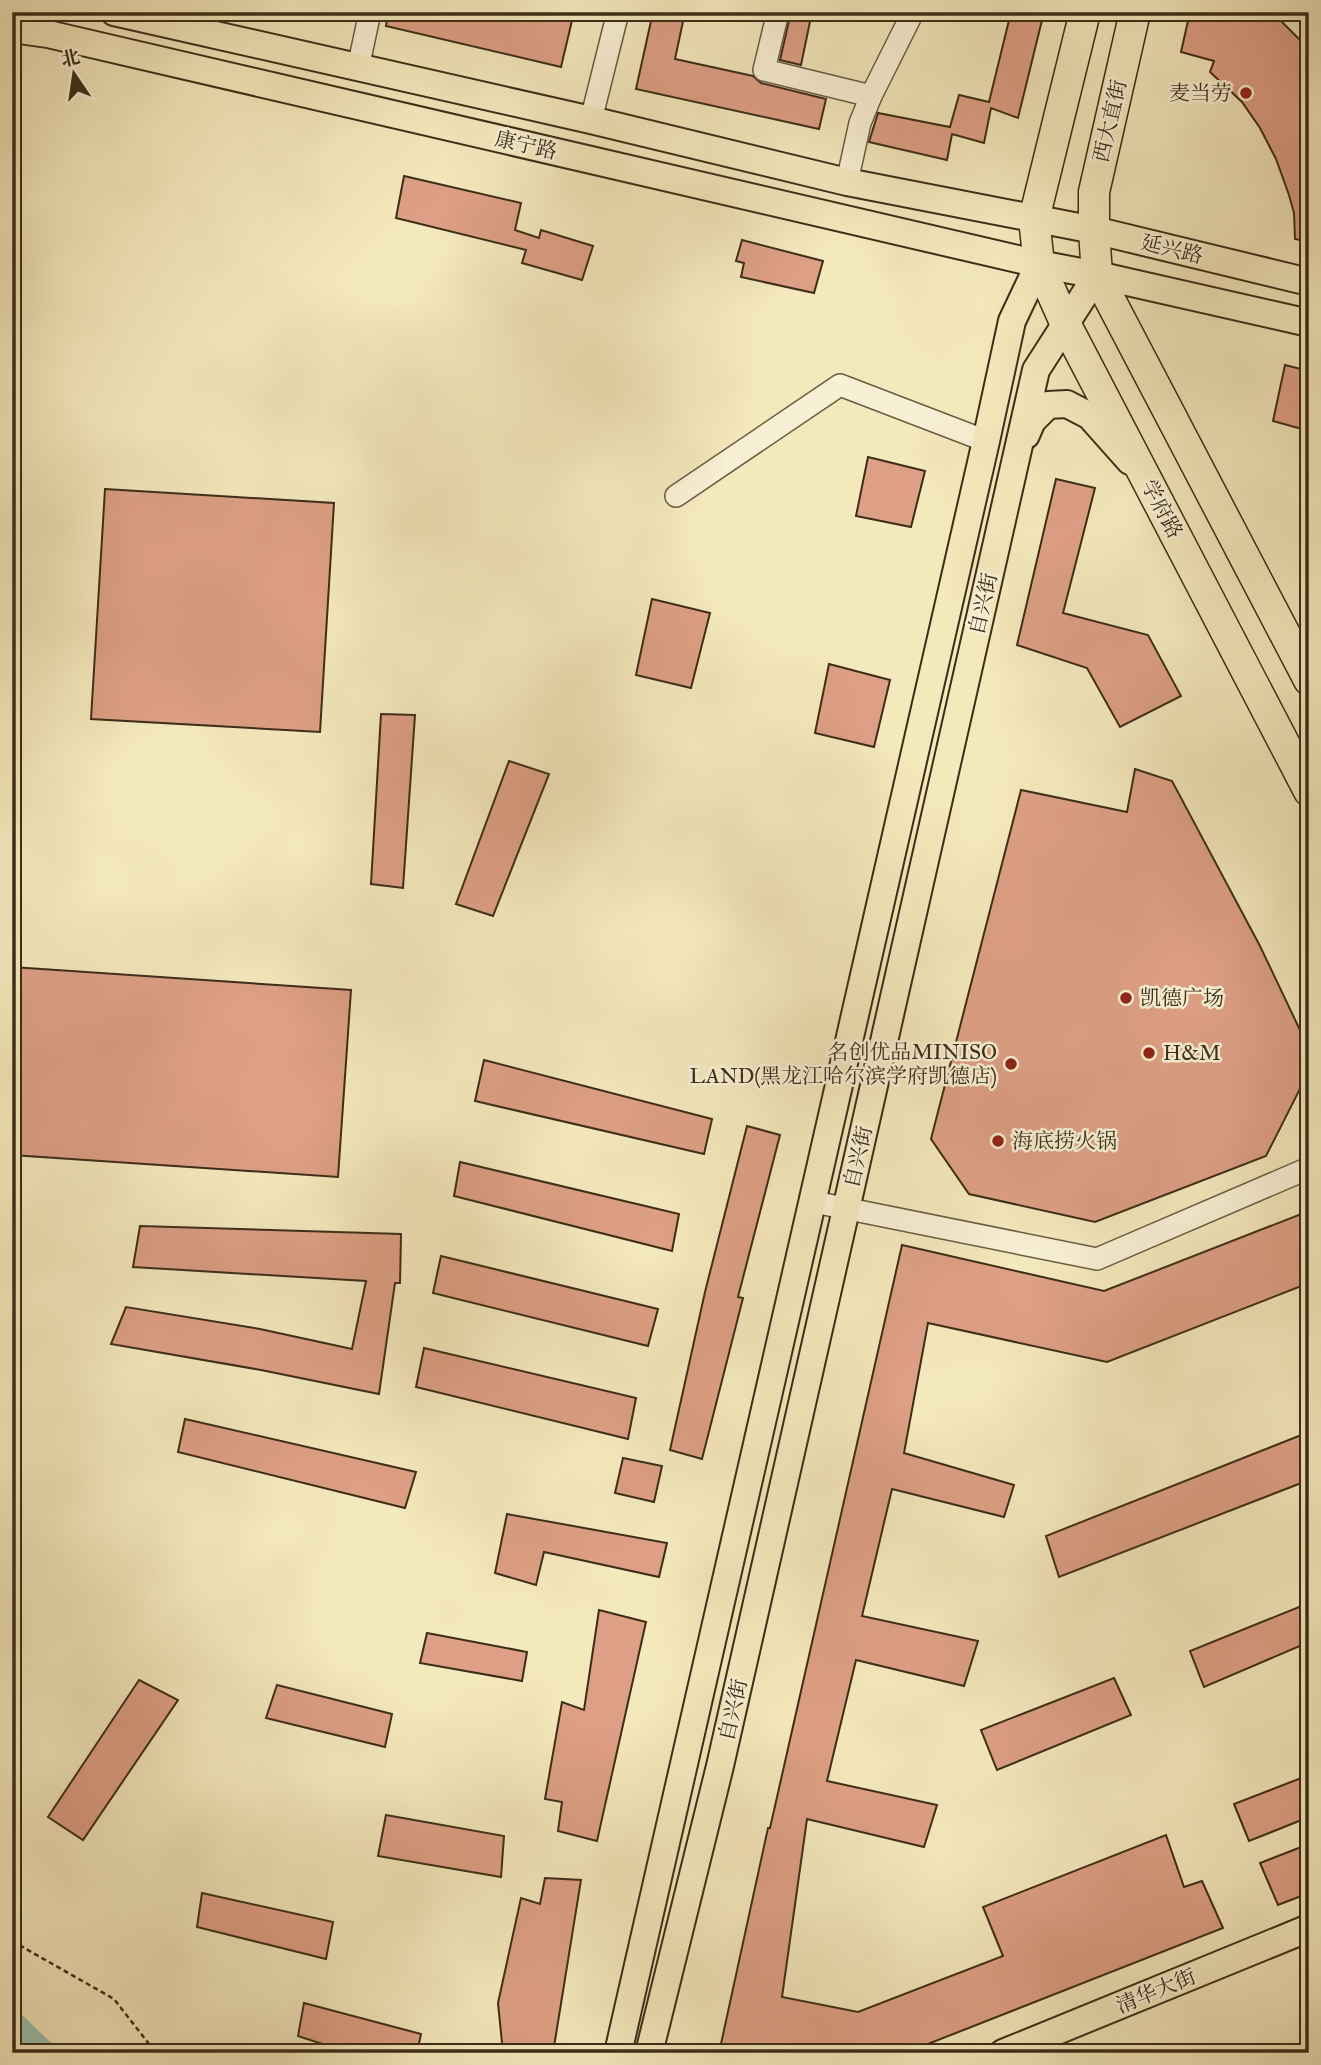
<svg xmlns="http://www.w3.org/2000/svg" width="1321" height="2065" viewBox="0 0 1321 2065" font-family="'IM FELL Great Primer','Noto Serif SC',serif">
<rect width="100%" height="100%" fill="#f4e8bd"/>
<filter id="stains"><feTurbulence type="fractalNoise" baseFrequency=".00286" numOctaves="4"/><feColorMatrix values="0 0 0 0 .2 0 0 0 0 .09 0 0 0 0 .02 0 0 0 .5 -.17"/></filter>
<radialGradient id="worn" r=".72"><stop offset=".6" stop-color="#630" stop-opacity="0"/><stop offset="1" stop-color="#630" stop-opacity=".3"/></radialGradient>
<g fill="none" stroke-linecap="round" stroke-linejoin="round">
<path stroke="#9cc0af" stroke-width="30" d="M 12,2026 L 40,2053"/>
</g>
<g fill="#dd9f85" stroke="#3c2d18" stroke-width="2">
<path d="M 388,12 L 498,12 L 536,21 L 538,12 L 574,12 L 561,67 L 386,26 Z"/>
<path d="M 653,12 L 685,12 L 675,59 L 753,76 L 761,83 L 826,99 L 819,129 L 636,89 Z"/>
<path d="M 791,12 L 812,12 L 801,65 L 780,60 Z"/>
<path d="M 1011,12 L 1044,12 L 1018,118 L 991,108 L 984,143 L 952,134 L 947,160 L 869,142 L 878,113 L 950,127 L 959,95 L 989,102 Z"/>
<path d="M 1190,12 L 1272,12 L 1309,49 L 1309,242 L 1295,239 L 1294,213 L 1289,195 L 1276,159 L 1260,128 L 1242,102 L 1210,72 L 1214,61 L 1181,52 Z"/>
<path d="M 404,176 L 521,203 L 515,230 L 539,238 L 541,230 L 593,246 L 582,280 L 522,263 L 526,250 L 396,218 Z"/>
<path d="M 742,240 L 823,261 L 814,293 L 741,277 L 744,263 L 736,261 Z"/>
<path d="M 1285,365 L 1309,371 L 1309,431 L 1273,421 Z"/>
<path d="M 868,457 L 925,471 L 911,527 L 856,516 Z"/>
<path d="M 1056,479 L 1095,488 L 1063,613 L 1148,635 L 1181,696 L 1120,727 L 1087,668 L 1017,645 Z"/>
<path d="M 105,489 L 334,503 L 320,732 L 91,719 Z"/>
<path d="M 652,599 L 710,613 L 691,688 L 636,675 Z"/>
<path d="M 829,664 L 890,680 L 874,747 L 815,733 Z"/>
<path d="M 381,714 L 415,715 L 403,888 L 371,884 Z"/>
<path d="M 509,761 L 549,774 L 493,916 L 456,904 Z"/>
<path d="M 1135,769 L 1172,781 L 1260,946 L 1309,1049 L 1309,1071 L 1266,1156 L 1095,1222 L 969,1194 L 931,1139 L 1021,790 L 1127,812 Z"/>
<path d="M 12,967 L 351,990 L 338,1177 L 12,1155 Z"/>
<path d="M 484,1060 L 712,1119 L 704,1154 L 475,1101 Z"/>
<path d="M 747,1126 L 780,1135 L 738,1297 L 743,1298 L 702,1459 L 670,1450 L 705,1292 Z"/>
<path d="M 460,1162 L 679,1214 L 672,1251 L 454,1196 Z"/>
<path d="M 1309,1211 L 1309,1283 L 1107,1362 L 928,1323 L 904,1453 L 1014,1485 L 1004,1517 L 892,1489 L 862,1616 L 978,1641 L 964,1686 L 856,1660 L 827,1781 L 937,1805 L 924,1847 L 807,1819 L 782,1997 L 858,2012 L 1003,1956 L 983,1907 L 1166,1835 L 1184,1887 L 1202,1881 L 1223,1928 L 905,2053 L 719,2053 L 768,1828 L 770,1828 L 902,1245 L 1104,1291 Z"/>
<path d="M 140,1226 L 401,1234 L 400,1283 L 395,1283 L 379,1394 L 261,1370 L 111,1344 L 126,1307 L 260,1329 L 352,1349 L 366,1281 L 133,1267 Z"/>
<path d="M 441,1256 L 658,1309 L 648,1346 L 433,1293 Z"/>
<path d="M 424,1348 L 636,1398 L 628,1439 L 416,1387 Z"/>
<path d="M 185,1419 L 416,1472 L 405,1508 L 178,1452 Z"/>
<path d="M 1309,1432 L 1309,1480 L 1059,1577 L 1046,1536 Z"/>
<path d="M 623,1458 L 662,1466 L 654,1502 L 615,1493 Z"/>
<path d="M 507,1514 L 667,1543 L 659,1577 L 544,1552 L 536,1585 L 495,1573 Z"/>
<path d="M 1309,1603 L 1309,1642 L 1204,1687 L 1190,1651 Z"/>
<path d="M 599,1610 L 646,1622 L 597,1841 L 558,1831 L 562,1802 L 545,1799 L 562,1702 L 584,1710 Z"/>
<path d="M 427,1633 L 527,1652 L 522,1681 L 420,1663 Z"/>
<path d="M 1114,1678 L 1131,1715 L 997,1770 L 981,1730 Z"/>
<path d="M 139,1680 L 178,1700 L 83,1840 L 48,1817 Z"/>
<path d="M 277,1685 L 392,1714 L 385,1747 L 266,1718 Z"/>
<path d="M 1309,1775 L 1309,1817 L 1249,1841 L 1234,1804 Z"/>
<path d="M 386,1815 L 504,1836 L 501,1877 L 378,1856 Z"/>
<path d="M 1309,1844 L 1309,1893 L 1278,1905 L 1260,1863 Z"/>
<path d="M 545,1878 L 581,1880 L 553,2053 L 503,2053 L 498,2003 L 521,1898 L 540,1904 Z"/>
<path d="M 202,1893 L 333,1922 L 326,1959 L 197,1927 Z"/>
<path d="M 304,2003 L 421,2034 L 417,2053 L 350,2053 L 298,2036 Z"/>
</g>
<g fill="none" stroke-linecap="round" stroke-linejoin="round">
<g stroke="#6a5c41" stroke-width="24">
<g id="minor">
<path d="M 778,12 L 764,70 L 871,96"/>
<path d="M 358,68 L 370,12"/>
<path d="M 591,120 L 618,12"/>
<path d="M 847,182 L 860,123 L 871,96 L 913,12"/>
<path d="M 676,496 L 840,385 L 986,441"/>
<path d="M 814,1202 L 1097,1259 L 1309,1168"/>
</g>
</g>
<g stroke="#3c2d18" stroke-width="30">
<g id="major">
<path d="M 114,12 L 591,120 L 847,182 L 1094,230 L 1309,282"/>
<path d="M 12,29 L 48,34 L 1039,264 L 1097,275 L 1309,323"/>
<path d="M 1026,435 L 1032,421 L 1048,405 L 1067,404 L 1090,416 L 1130,461"/>
<path d="M 618,2053 L 986,441 L 1012,321 L 1039,264"/>
<path d="M 649,2053 L 720,1766 L 1036,370 L 1097,275"/>
<path d="M 1003,2053 L 1309,1928"/>
</g>
</g>
<g stroke="#3c2d18" stroke-width="33">
<g id="highway">
<path d="M 1085,12 L 1034,219 L 1039,264 L 1067,327 L 1309,791"/>
<path d="M 1135,12 L 1094,192 L 1094,230 L 1097,275 L 1309,680"/>
</g>
</g>
<path stroke="#3c2d18" stroke-width="2.5" stroke-dasharray="5 3.5" stroke-linecap="butt" d="M 12,1941 L 114,1999 L 156,2053"/>
<use href="#minor" stroke="#f8f0d4" stroke-width="21"/>
<use href="#major" stroke="#f4e8bd" stroke-width="26"/>
<use href="#highway" stroke="#f4e8bd" stroke-width="30"/>
</g>
<g fill="#8f2418" stroke="#f8f0d4" stroke-width="2.5">
<circle cx="1246" cy="93" r="7"/>
<circle cx="1126" cy="998" r="7"/>
<circle cx="1149" cy="1053" r="7"/>
<circle cx="1011" cy="1064" r="7"/>
<circle cx="998" cy="1141" r="7"/>
</g>
<g text-anchor="middle" dominant-baseline="central" stroke-width="5" stroke-linejoin="round" paint-order="stroke">
<g font-size="21" fill="#3c2d18" stroke="#f8f0d4" text-anchor="start">
<text x="1232" y="93" text-anchor="end">麦当劳</text>
<text x="1140" y="998">凯德广场</text>
<text x="997" y="1052" text-anchor="end">名创优品MINISO<tspan x="997" dy="24">LAND(黑龙江哈尔滨学府凯德店)</tspan></text>
<text x="1163" y="1053">H&amp;M</text>
<text x="1012" y="1141">海底捞火锅</text>
</g>
<g font-size="21" fill="#3c2d18" stroke="#f8f0d4">
<text transform="translate(1110 121) rotate(-77)">西大直街</text>
<text transform="translate(526 145) rotate(13)">康宁路</text>
<text transform="translate(1172 249) rotate(14)">延兴路</text>
<text transform="translate(1162 509) rotate(62)">学府路</text>
<text transform="translate(983 604) rotate(-77)">自兴街</text>
<text transform="translate(858 1157) rotate(-77)">自兴街</text>
<text transform="translate(733 1710) rotate(-77)">自兴街</text>
<text transform="translate(1156 1991) rotate(-22)">清华大街</text>
</g>
</g>
<rect width="1321" height="2065" fill="none" stroke="#f4e8bd" stroke-width="42"/>
<rect x="14" y="14" width="1293" height="2037" fill="none" stroke="#3c2d18" stroke-width="3.5"/>
<rect x="21" y="21" width="1279" height="2023" fill="none" stroke="#3c2d18" stroke-width="2"/>
<g transform="translate(74 74) rotate(347)" stroke="#f8f0d4" stroke-width="5" paint-order="stroke">
<path d="M0-5L12 26L0 18L-12 26Z" fill="#3c2d18"/>
<text y="-10" font-size="19" font-weight="bold" text-anchor="middle" fill="#3c2d18">北</text>
</g>
<rect width="100%" height="100%" filter="url(#stains)"/>
<rect width="100%" height="100%" fill="url(#worn)"/>
</svg>
